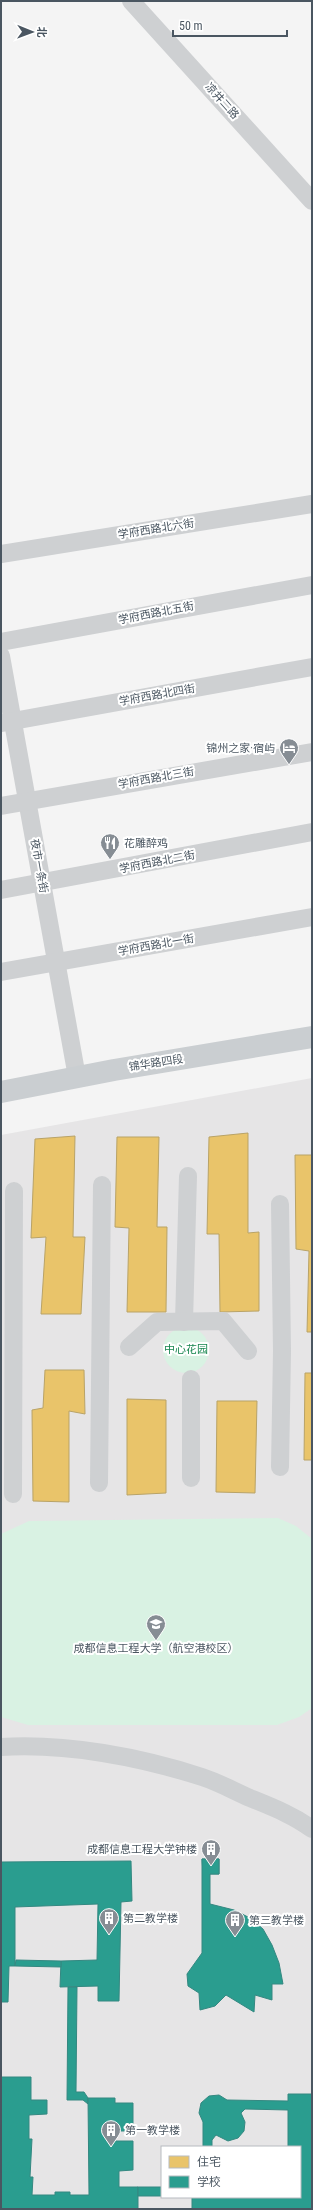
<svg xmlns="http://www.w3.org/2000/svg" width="313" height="2210" viewBox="0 0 313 2210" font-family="'Roboto Condensed','Noto Sans SC',sans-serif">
<rect width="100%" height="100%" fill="#f4f4f4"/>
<path fill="#e6e5e6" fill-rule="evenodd" d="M 312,1078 L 312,2209 L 1,2209 L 1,1135 ZM 162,2147 L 300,2147 L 300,2197 L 162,2197 Z"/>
<g fill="#d9f2e3">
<circle cx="186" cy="1350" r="23"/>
<path d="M 278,1518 L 296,1526 L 312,1539 L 312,1708 L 299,1717 L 277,1725 L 28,1725 L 1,1717 L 1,1534 L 29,1521 Z"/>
</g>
<g fill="#e9c46a" stroke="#b9a367">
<path d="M 248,1133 L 248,1233 L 259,1232 L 259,1311 L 220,1312 L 219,1234 L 207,1234 L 209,1137 Z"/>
<path d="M 75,1136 L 73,1237 L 85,1237 L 81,1314 L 41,1314 L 46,1237 L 31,1238 L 35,1139 Z"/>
<path d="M 117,1137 L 159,1137 L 157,1227 L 167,1227 L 166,1312 L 127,1312 L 129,1228 L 115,1227 Z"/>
<path d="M 295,1155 L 312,1155 L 312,1332 L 307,1332 L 309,1251 L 296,1249 Z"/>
<path d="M 45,1370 L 84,1370 L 85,1414 L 69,1411 L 69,1502 L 33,1501 L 32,1410 L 43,1408 Z"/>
<path d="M 305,1373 L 312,1373 L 312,1460 L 304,1460 Z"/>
<path d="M 127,1399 L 166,1400 L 166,1493 L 127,1495 Z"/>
<path d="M 217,1401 L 257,1401 L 255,1493 L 216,1492 Z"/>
</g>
<g fill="#2a9d8f" stroke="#348881">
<path d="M 202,1859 L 219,1859 L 219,1874 L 203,1874 Z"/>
<path d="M 202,1859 L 219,1859 L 219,1874 L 210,1874 L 210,1904 L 234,1910 L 250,1918 L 263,1929 L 272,1945 L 279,1963 L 283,1984 L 272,1984 L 272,2000 L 255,1995 L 254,2012 L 226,1995 L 215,2006 L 200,2010 L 199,1993 L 188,1986 L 187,1974 L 202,1953 Z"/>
<path d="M 131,1861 L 132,1901 L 121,1902 L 119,2001 L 98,2001 L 98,1986 L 60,1987 L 61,1961 L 97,1960 L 98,1904 L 15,1907 L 15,1966 L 9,1966 L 8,2002 L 1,2002 L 1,1862 Z"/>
<path d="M 16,1960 L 61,1961 L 61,1967 L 15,1966 Z"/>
<path d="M 68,1987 L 77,1987 L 76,2092 L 84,2092 L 88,2098 L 88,2104 L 83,2100 L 67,2100 Z"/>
<path d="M 1,2077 L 31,2077 L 31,2100 L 47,2100 L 47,2114 L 29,2115 L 29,2139 L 32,2139 L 30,2177 L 33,2177 L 32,2195 L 55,2195 L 55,2192 L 70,2192 L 70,2195 L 89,2195 L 88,2098 L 115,2098 L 115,2103 L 133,2103 L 133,2131 L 115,2131 L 115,2141 L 133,2141 L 133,2170 L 119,2171 L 119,2187 L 138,2187 L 138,2209 L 1,2209 Z"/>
<path d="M 288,2094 L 312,2094 L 312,2209 L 192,2209 L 192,2197 L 300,2197 L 300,2147 L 288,2147 L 288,2110 L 245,2109 L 241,2113 L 245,2122 L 244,2131 L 238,2138 L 228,2141 L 216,2135 L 212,2140 L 212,2147 L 203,2147 L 203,2122 L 199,2113 L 201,2103 L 209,2096 L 219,2095 L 227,2100 L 288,2101 Z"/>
<rect x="138" y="2187" width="24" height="9"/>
</g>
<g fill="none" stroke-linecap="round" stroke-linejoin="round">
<g stroke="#ced0d2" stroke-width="18">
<path d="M 131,1 L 312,201"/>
<path d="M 1,554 L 312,504"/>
<path d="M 1,642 L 312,585"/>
<path d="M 1,656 L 77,1077"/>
<path d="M 2,723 L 312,667"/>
<path d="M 1,806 L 312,752"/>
<path d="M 1,890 L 312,832"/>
<path d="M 1,972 L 312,917"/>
<path d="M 184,1322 L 188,1176"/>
<path d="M 129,1347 L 157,1322 L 223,1321 L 248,1351"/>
<path d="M 280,1467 L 282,1351 L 280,1204"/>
<path d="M 191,1478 L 191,1379"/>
<path d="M 99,1483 L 102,1185"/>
<path d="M 13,1494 L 14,1191"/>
<path d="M 1,1747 C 67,1743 140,1757 202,1777 C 218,1782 234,1791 250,1798 C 272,1807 293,1815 312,1829"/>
</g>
<path stroke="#caced1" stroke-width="22" d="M 1,1092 L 114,1070 L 312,1037"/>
</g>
<defs>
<g id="hotel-pin" transform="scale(1)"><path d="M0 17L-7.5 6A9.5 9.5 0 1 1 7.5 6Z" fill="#868d94" stroke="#fff"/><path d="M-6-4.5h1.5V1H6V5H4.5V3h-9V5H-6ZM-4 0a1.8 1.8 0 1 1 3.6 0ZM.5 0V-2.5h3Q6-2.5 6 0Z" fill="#fff"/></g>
<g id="restaurant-pin" transform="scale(1)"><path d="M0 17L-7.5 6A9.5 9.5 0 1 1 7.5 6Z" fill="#868d94" stroke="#fff"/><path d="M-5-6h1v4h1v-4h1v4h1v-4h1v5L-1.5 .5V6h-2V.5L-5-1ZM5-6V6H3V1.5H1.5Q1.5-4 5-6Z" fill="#fff"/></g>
<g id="university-pin" transform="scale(1)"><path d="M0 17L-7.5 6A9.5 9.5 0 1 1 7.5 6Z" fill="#868d94" stroke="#fff"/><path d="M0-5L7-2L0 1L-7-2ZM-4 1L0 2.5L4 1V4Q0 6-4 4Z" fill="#fff"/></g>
<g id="building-pin" transform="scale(1)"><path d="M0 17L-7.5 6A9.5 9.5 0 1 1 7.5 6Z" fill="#868d94" stroke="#fff"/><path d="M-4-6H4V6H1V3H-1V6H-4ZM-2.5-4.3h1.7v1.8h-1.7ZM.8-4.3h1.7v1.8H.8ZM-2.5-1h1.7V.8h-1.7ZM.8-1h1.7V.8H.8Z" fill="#fff"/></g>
</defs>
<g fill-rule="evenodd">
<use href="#hotel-pin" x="289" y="748"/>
<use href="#restaurant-pin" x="110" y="843"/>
<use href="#university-pin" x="156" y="1624"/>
<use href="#building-pin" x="211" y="1849"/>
<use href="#building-pin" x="109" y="1918"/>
<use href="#building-pin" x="235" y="1920"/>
<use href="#building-pin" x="111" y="2130"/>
</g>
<g text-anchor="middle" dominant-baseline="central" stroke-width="4" stroke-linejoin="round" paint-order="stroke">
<g font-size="11" fill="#4a5661" stroke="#fff">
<text transform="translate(222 101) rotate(48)">凉井二路</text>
<text transform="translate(156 529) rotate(-9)">学府西路北六街</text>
<text transform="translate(156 613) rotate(-11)">学府西路北五街</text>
<text transform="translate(157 695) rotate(-10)">学府西路北四街</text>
<text transform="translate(156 778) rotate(-10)">学府西路北三街</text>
<text transform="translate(157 862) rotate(-11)">学府西路北二街</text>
<text transform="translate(39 866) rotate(80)">夜市一条街</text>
<text transform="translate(156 945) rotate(-10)">学府西路北一街</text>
<text transform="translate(156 1063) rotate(-9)">锦华路四段</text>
</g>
<g font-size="11" fill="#4a5661" stroke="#fff" text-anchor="start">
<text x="275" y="748" text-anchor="end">锦州之家·宿屿</text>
<text x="124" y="843">花雕醉鸡</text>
<text x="156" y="1648" text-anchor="middle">成都信息工程大学（航空港校区）</text>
<text x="197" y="1849" text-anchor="end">成都信息工程大学钟楼</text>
<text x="123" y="1918">第二教学楼</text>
<text x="249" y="1920">第三教学楼</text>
<text x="125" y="2130">第一教学楼</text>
</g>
<g font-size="11" fill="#17864f" stroke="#fff">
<text x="186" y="1349">中心花园</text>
</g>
</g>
<rect width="313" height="2210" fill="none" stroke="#4a5661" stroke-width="4"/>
<rect x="161" y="2146" width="140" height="52" fill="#ffffff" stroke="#b7bbc0"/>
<rect x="169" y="2156" width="20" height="12" fill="#e9c46a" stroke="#b7bbc0"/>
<text x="197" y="2166" font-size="12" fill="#4a5661">住宅</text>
<rect x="169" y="2176" width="20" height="12" fill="#2a9d8f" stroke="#b7bbc0"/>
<text x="197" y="2186" font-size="12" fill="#4a5661">学校</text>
<g transform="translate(32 32) rotate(91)" stroke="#ffffff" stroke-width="3" paint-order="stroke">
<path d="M0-3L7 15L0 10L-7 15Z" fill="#4a5661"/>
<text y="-6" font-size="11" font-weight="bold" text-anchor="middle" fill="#4a5661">北</text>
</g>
<path d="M173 30v6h114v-6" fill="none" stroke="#4a5661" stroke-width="2"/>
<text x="179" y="30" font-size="12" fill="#4a5661" stroke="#ffffff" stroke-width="3" paint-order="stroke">50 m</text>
</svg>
